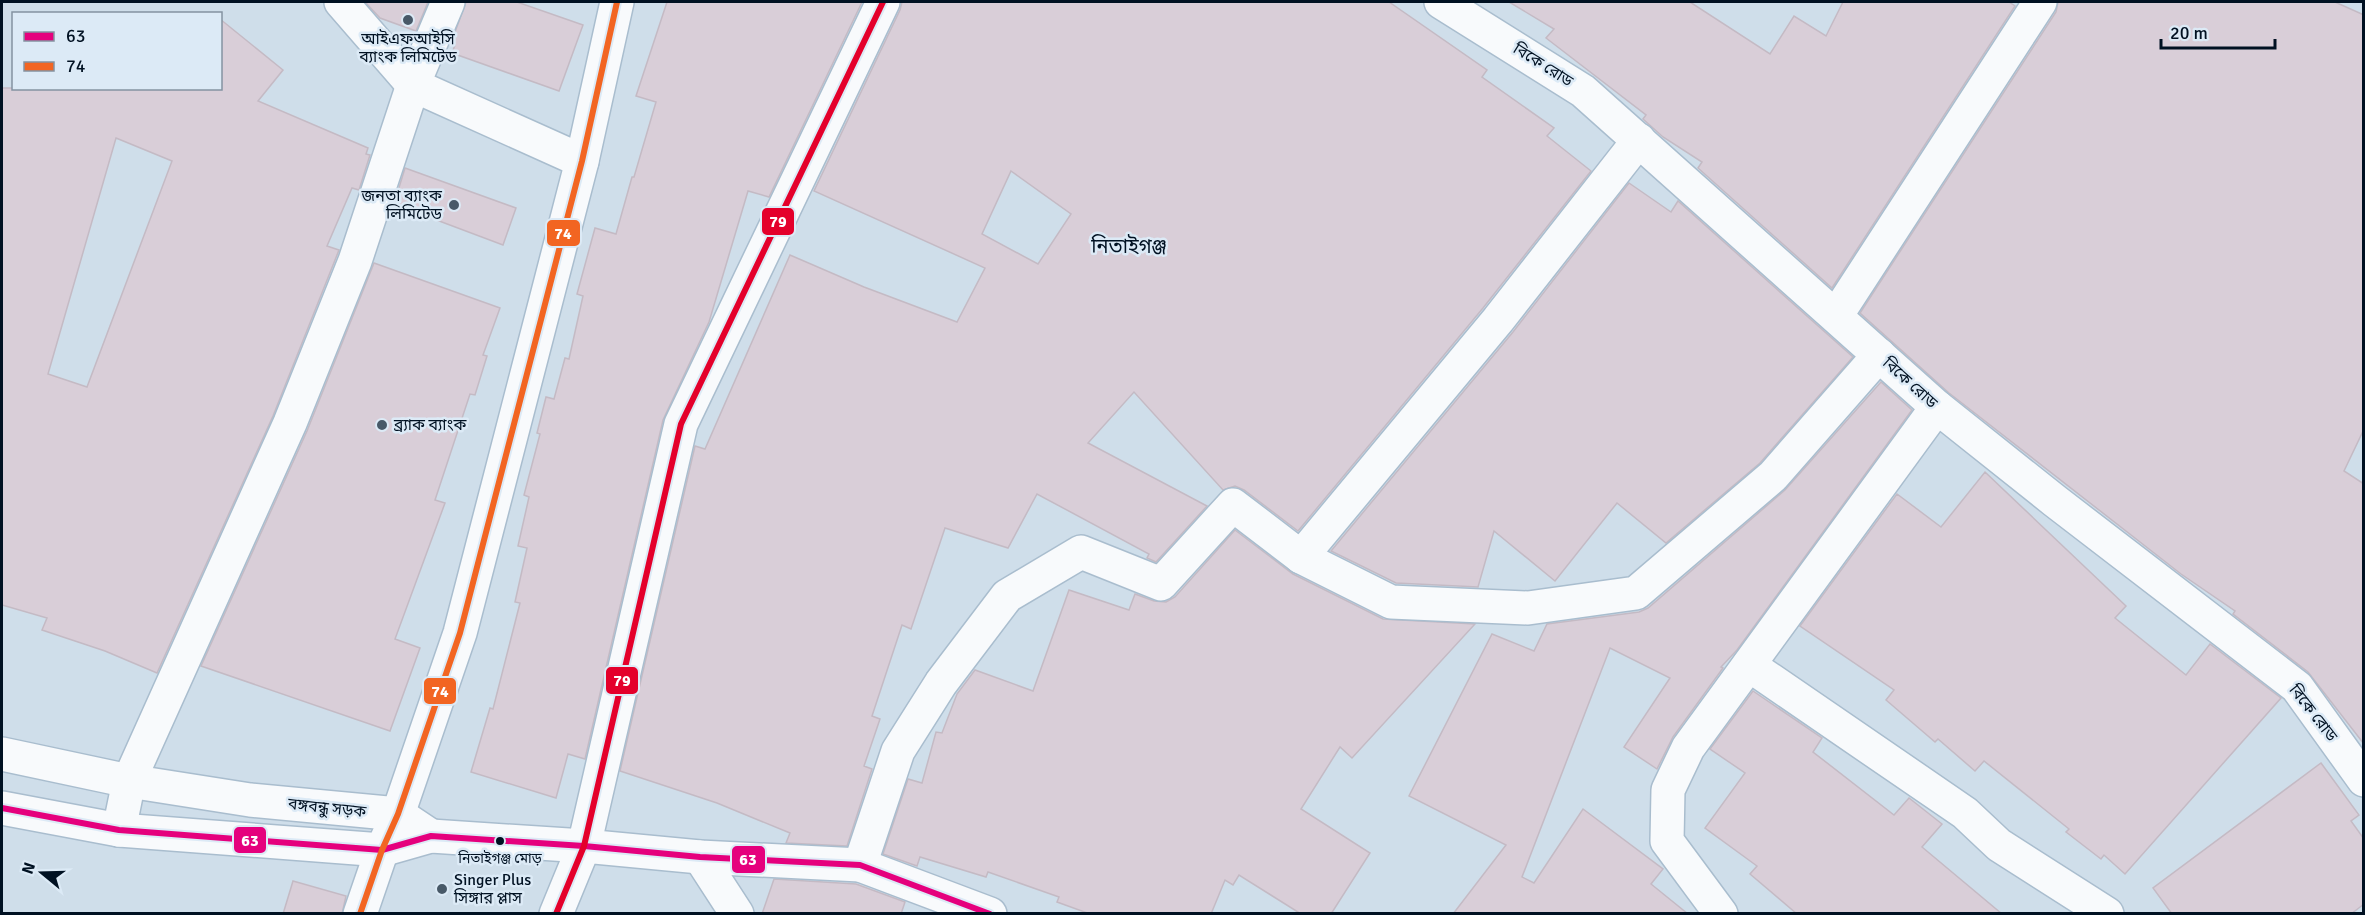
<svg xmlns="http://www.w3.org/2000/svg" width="2365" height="915" viewBox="0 0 2365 915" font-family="Signika,'Noto Sans Bengali',sans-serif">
<rect width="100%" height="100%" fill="#cfdeea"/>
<g fill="#d9ced8" stroke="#c4bac4" stroke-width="1.5" fill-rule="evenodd">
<path d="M 365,2 L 428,2 L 416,31 L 380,18 Z"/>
<path d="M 466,2 L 517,2 L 583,25 L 559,91 L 452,53 L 455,45 L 451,43 Z"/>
<path d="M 667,2 L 862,2 L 769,197 L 748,191 L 709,322 L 663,420 L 585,759 L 568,754 L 556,798 L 471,772 L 490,708 L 493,709 L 520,603 L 515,602 L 527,548 L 518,546 L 529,497 L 524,495 L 540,434 L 537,433 L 546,397 L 554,399 L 565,358 L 569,359 L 583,296 L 577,294 L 595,228 L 616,234 L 632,177 L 634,177 L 656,102 L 636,96 Z"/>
<path d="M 902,2 L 1389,2 L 1487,70 L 1482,77 L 1554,128 L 1547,136 L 1591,171 L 1483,308 L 1298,531 L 1244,490 L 1235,486 L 1223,490 L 1134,392 L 1088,443 L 1207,506 L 1156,562 L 1147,558 L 1149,554 L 1037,494 L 1008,548 L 945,528 L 911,629 L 902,625 L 872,716 L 880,719 L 864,766 L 872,769 L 847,846 L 786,843 L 790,833 L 717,803 L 620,771 L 695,446 L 705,449 L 790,255 L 864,287 L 957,322 L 985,268 L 814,191 L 900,10 ZM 1011,171 L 1071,214 L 1038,264 L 982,234 Z"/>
<path d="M 1509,2 L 1690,2 L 1770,54 L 1794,16 L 1826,36 L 1843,2 L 2009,2 L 2015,6 L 1832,288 L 1698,168 L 1702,162 L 1663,137 L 1643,119 L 1646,115 L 1546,38 L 1554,29 Z"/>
<path d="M 2058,2 L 2335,2 L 2364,15 L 2364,429 L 2344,471 L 2364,484 L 2364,744 L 2308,672 L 2233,614 L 2235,611 L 2181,574 L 1949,393 L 1860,313 L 2056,12 Z"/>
<path d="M 220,19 L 283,70 L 258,101 L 368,148 L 366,154 L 370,155 L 359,190 L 352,188 L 327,246 L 339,250 L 273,416 L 157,673 L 105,651 L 42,630 L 47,618 L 2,605 L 2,88 L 220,88 ZM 116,138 L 172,161 L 87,387 L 48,374 Z"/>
<path d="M 405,168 L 516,208 L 503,245 L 394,204 Z"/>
<path d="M 1629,183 L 1671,212 L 1678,201 L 1853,357 L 1760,463 L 1666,543 L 1617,503 L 1555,581 L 1494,531 L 1478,587 L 1396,583 L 1331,551 L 1513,332 Z"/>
<path d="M 374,263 L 500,308 L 483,355 L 487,356 L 475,395 L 470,394 L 435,500 L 445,503 L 395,639 L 420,648 L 390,731 L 201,666 L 307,431 Z"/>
<path d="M 1881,382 L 1912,410 L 1737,650 L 1721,667 L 1723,668 L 1673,737 L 1657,769 L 1624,747 L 1670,678 L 1610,648 L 1522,877 L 1534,883 L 1583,809 L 1663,869 L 1651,884 L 1688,914 L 1453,914 L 1506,845 L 1409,796 L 1492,634 L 1534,651 L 1547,624 L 1639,612 L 1648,608 L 1785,490 Z"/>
<path d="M 1985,472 L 2126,606 L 2115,618 L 2186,675 L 2210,644 L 2281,698 L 2125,874 L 2104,855 L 2101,859 L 2066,832 L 2069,829 L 1984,761 L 1975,771 L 1938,739 L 1935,742 L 1886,700 L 1894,690 L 1800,626 L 1897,494 L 1941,527 Z"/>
<path d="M 1235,530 L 1293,574 L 1383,619 L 1475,624 L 1352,758 L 1340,747 L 1301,809 L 1370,853 L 1331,914 L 1301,914 L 1239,875 L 1233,885 L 1225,880 L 1211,914 L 1090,914 L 1057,902 L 1059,897 L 988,872 L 986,877 L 920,857 L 917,866 L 883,854 L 908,779 L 922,783 L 936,732 L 942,733 L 957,694 L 975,670 L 1033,691 L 1069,590 L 1129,610 L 1135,594 L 1154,601 L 1166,602 L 1175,597 Z"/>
<path d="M 1753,691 L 1822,738 L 1813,752 L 1894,815 L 1909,798 L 1942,824 L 1922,847 L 2002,914 L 1797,914 L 1750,874 L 1757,866 L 1705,828 L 1745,773 L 1710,749 Z"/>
<path d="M 2321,763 L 2359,815 L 2351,821 L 2364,839 L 2364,904 L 2351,914 L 2172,914 L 2153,888 Z"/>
<path d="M 774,879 L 856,884 L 905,902 L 901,914 L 762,914 Z"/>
<path d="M 293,881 L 346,896 L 342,914 L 283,914 Z"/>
</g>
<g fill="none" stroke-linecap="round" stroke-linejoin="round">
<g stroke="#a9bdce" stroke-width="36">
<g id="minor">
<path d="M 341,2 L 413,85 L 582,161"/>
<path d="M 1441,2 L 1583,91 L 1937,407 L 2055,501 L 2297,687 L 2364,780"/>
<path d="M 1836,316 L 2040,2"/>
<path d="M 1301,557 L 1391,602 L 1528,608 L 1636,593 L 1773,476 L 1879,355"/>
<path d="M 1749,665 L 1965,813 L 1999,845 L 2107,914"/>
<path d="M 119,830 L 129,781 L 290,423 L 355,261 L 413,85 L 448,2"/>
<path d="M 700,857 L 737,914"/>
<path d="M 860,865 L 898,751 L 941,683 L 1007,596 L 1081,552 L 1161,584 L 1233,505 L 1301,557 L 1498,320 L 1639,140"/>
<path d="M 360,914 L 382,850 L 398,814 L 460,633 L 582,161 L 617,2"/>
<path d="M 556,914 L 584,846 L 681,424 L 883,2"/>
<path d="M 1721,914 L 1667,841 L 1668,790 L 1688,748 L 1937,407"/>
</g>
</g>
<g stroke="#a9bdce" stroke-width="36">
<g id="major">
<path d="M 2,754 L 129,781 L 250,800 L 398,814 L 431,836"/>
<path d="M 2,808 L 119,830 L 382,850 L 431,836 L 584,846 L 700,857 L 860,865 L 990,914"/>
</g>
</g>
<use href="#minor" stroke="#f8fafc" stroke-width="33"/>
<use href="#major" stroke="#f8fafc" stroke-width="33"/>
<g stroke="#dceaf6" stroke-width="10">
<path id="bus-1" d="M 2,808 L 119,830 L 382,850 L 431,836 L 584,846 L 700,857 L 860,865 L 990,914"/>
</g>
<g stroke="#dceaf6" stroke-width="10">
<path id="bus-2" d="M 360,914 L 382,850 L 398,814 L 460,633 L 582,161 L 617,2"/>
</g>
<g stroke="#dceaf6" stroke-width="10">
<path id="bus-3" d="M 556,914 L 584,846 L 681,424 L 883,2"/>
</g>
<use href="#bus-1" stroke="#e5007d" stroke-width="6"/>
<use href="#bus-2" stroke="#f26522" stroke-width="6"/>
<use href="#bus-3" stroke="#e4002b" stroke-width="6"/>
</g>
<g fill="#485968" stroke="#dceaf6" stroke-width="2">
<circle cx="408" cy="20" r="6"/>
<circle cx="454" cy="205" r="6"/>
<circle cx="382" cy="425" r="6"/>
<circle cx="442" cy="889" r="6"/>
</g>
<circle fill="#012" stroke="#dceaf6" stroke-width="2" cx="500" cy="841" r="5"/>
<g text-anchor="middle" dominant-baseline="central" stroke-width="5" stroke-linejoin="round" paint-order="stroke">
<g font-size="14" fill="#012" stroke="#dceaf6">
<text x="500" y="858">নিতাইগঞ্জ মোড়</text>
</g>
<g font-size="16" fill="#012" stroke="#dceaf6" text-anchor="start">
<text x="408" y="39" text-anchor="middle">আইএফআইসি<tspan x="408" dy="18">ব্যাংক লিমিটেড</tspan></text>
<text x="442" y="196" text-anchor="end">জনতা ব্যাংক<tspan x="442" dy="18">লিমিটেড</tspan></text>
<text x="394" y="425">ব্র্যাক ব্যাংক</text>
<text x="454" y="880">Singer Plus<tspan x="454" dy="18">সিঙ্গার প্লাস</tspan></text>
</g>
<g font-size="16" fill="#012" stroke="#dceaf6">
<text transform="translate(1543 65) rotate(32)">বিকে রোড</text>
<text transform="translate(1910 383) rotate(42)">বিকে রোড</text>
<text transform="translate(2313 713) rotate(52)">বিকে রোড</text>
<text transform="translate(327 808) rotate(6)">বঙ্গবন্ধু সড়ক</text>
</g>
<g font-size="20" fill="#012" stroke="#dceaf6">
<text x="1129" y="246">নিতাইগঞ্জ</text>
</g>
</g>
<g stroke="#dceaf6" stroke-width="2">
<rect x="761" y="207" width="34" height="29" rx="6" fill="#e4002b"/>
<rect x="546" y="219" width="35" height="28" rx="6" fill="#f26522"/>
<rect x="605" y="666" width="34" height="29" rx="6" fill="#e4002b"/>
<rect x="423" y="677" width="34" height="28" rx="6" fill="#f26522"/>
<rect x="233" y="826" width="34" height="28" rx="6" fill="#e5007d"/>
<rect x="731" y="845" width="35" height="29" rx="6" fill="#e5007d"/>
</g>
<g font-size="16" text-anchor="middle" font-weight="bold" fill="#fff">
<text x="778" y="227">79</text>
<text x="563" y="239">74</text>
<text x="622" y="686">79</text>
<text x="440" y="697">74</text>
<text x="250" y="846">63</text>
<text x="748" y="865">63</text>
</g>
<rect width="2365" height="915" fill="none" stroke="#001122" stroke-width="6"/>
<rect x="12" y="12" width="210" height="78" fill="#dceaf6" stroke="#8493a1" stroke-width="1.5"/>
<rect x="24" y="32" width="30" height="9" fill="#e5007d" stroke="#8493a1" stroke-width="1.5"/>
<text x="66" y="42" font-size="18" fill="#001122">63</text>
<rect x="24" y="62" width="30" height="9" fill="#f26522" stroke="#8493a1" stroke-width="1.5"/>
<text x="66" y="72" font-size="18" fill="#001122">74</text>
<g transform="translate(42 873) rotate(289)" stroke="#dceaf6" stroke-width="4.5" paint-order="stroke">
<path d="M0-4.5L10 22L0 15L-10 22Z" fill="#001122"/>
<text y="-9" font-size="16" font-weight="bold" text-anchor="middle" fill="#001122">N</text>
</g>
<path d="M2161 39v9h114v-9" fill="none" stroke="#001122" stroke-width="3"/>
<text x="2170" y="39" font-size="18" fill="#001122" stroke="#dceaf6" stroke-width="4.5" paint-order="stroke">20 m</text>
</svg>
